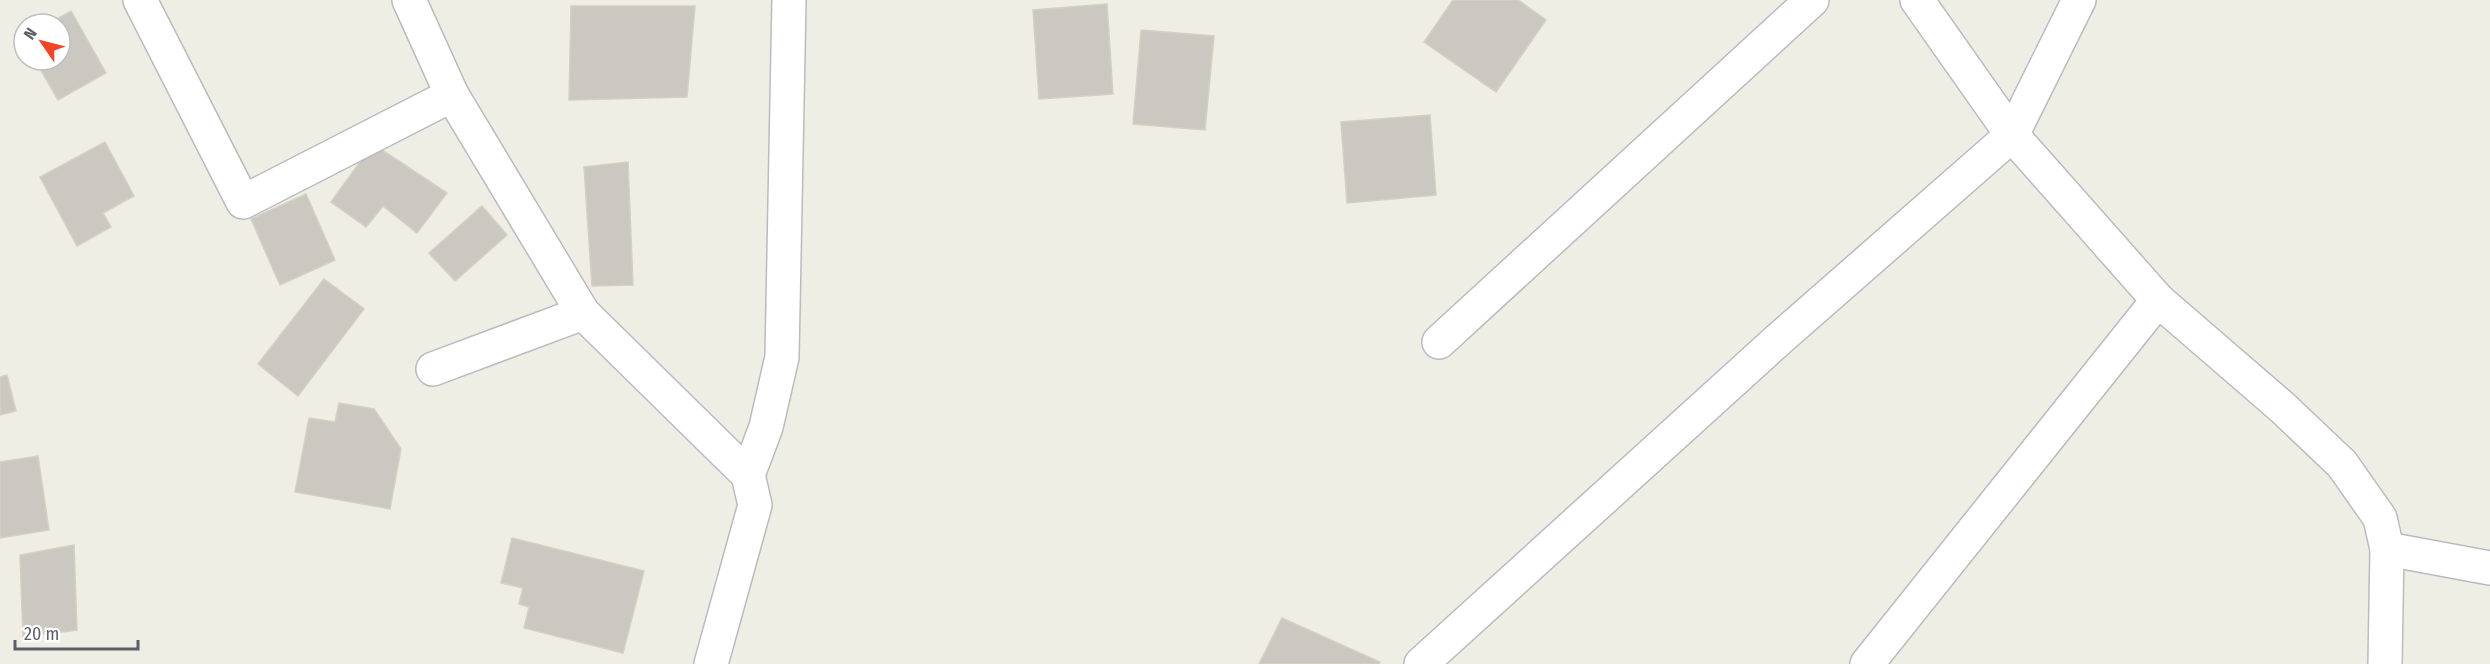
<svg xmlns="http://www.w3.org/2000/svg" width="2490" height="664" viewBox="0 0 2490 664" font-family="'Fira Sans Condensed',sans-serif">
<rect width="100%" height="100%" fill="#efeee4"/>
<g fill="#cac8c1" stroke="#d4d0c2" stroke-width="1.5">
<path d="M 1453,0 L 1518,0 L 1546,20 L 1496,92 L 1424,42 Z"/>
<path d="M 1107,4 L 1113,94 L 1039,99 L 1033,10 Z"/>
<path d="M 571,6 L 695,6 L 687,97 L 569,100 Z"/>
<path d="M 71,11 L 106,73 L 58,100 L 35,60 L 60,60 L 60,24 L 48,24 Z"/>
<path d="M 1141,30 L 1214,36 L 1205,130 L 1133,124 Z"/>
<path d="M 1430,115 L 1436,195 L 1347,203 L 1341,122 Z"/>
<path d="M 105,142 L 134,196 L 103,213 L 111,227 L 77,246 L 40,177 Z"/>
<path d="M 373,144 L 447,193 L 417,233 L 383,206 L 366,227 L 331,202 Z"/>
<path d="M 628,162 L 633,285 L 592,286 L 584,167 Z"/>
<path d="M 306,194 L 335,260 L 280,285 L 251,219 Z"/>
<path d="M 482,206 L 507,235 L 455,281 L 429,253 Z"/>
<path d="M 324,279 L 364,309 L 298,396 L 258,364 Z"/>
<path d="M 7,375 L 16,411 L 0,415 L 0,377 Z"/>
<path d="M 339,403 L 374,409 L 401,449 L 390,509 L 295,492 L 309,418 L 335,422 Z"/>
<path d="M 38,456 L 49,530 L 0,538 L 0,462 Z"/>
<path d="M 512,538 L 644,571 L 623,653 L 524,628 L 529,607 L 519,604 L 523,588 L 501,583 Z"/>
<path d="M 74,545 L 77,630 L 23,637 L 20,555 Z"/>
<path d="M 1282,618 L 1380,662 L 1379,664 L 1259,664 Z"/>
</g>
<g fill="none" stroke-linecap="round" stroke-linejoin="round">
<g stroke="#b9bbc1" stroke-width="36">
<g id="minor">
<path d="M 140,0 L 243,202 L 452,95"/>
<path d="M 409,0 L 452,95 L 583,313 L 748,475 L 755,505 L 711,664"/>
<path d="M 1917,0 L 2012,135 L 2158,300 L 2283,408 L 2342,464 L 2380,518 L 2387,549 L 2385,664"/>
<path d="M 1439,342 L 1812,0"/>
<path d="M 433,369 L 583,313"/>
<path d="M 748,475 L 766,427 L 782,357 L 789,0"/>
<path d="M 2387,549 L 2490,568"/>
<path d="M 1421,664 L 1778,340 L 2012,135 L 2079,0"/>
<path d="M 1867,664 L 2158,300"/>
</g>
</g>
<use href="#minor" stroke="#fff" stroke-width="33"/>
</g>
<g transform="translate(42 42) rotate(305)"><circle r="28" fill="#ffffff" stroke="#bebfc1" stroke-width="1.5"/>
<path d="M0-4.5L10 22L0 15L-10 22Z" fill="#f34526"/>
<text y="-9" font-size="16" font-weight="bold" text-anchor="middle" fill="#5c5f65">N</text>
</g>
<path d="M15 640v9h123v-9" fill="none" stroke="#5c5f65" stroke-width="3"/>
<text x="24" y="640" font-size="18" fill="#5c5f65" stroke="#ffffff" stroke-width="4.5" paint-order="stroke">20 m</text>
</svg>
